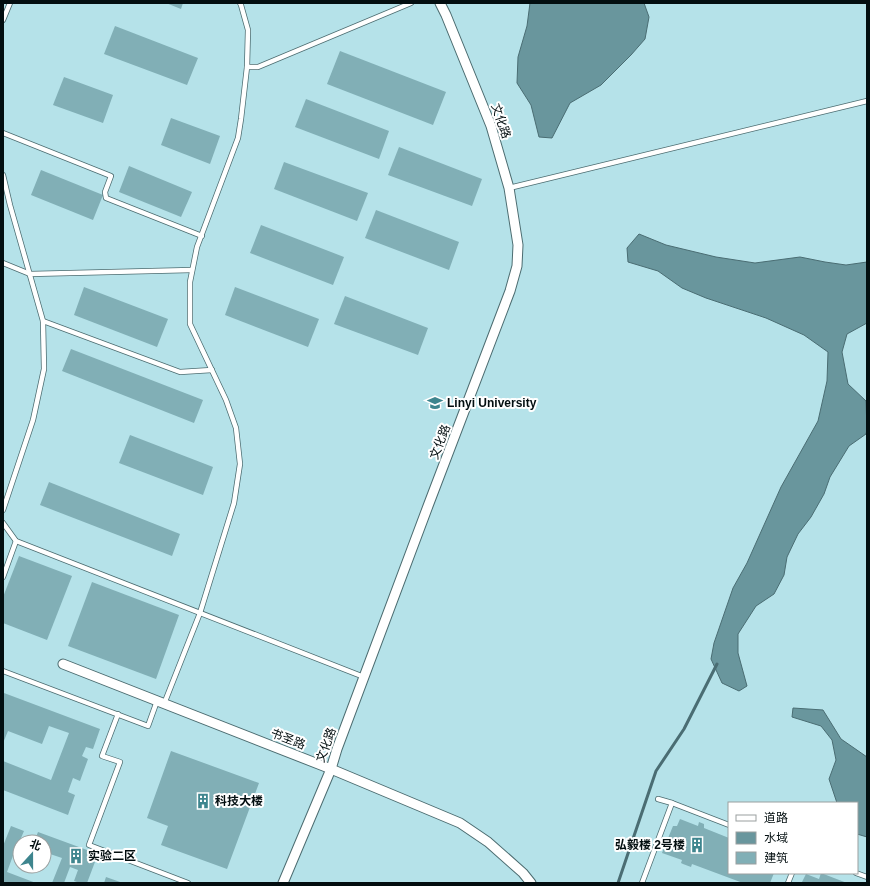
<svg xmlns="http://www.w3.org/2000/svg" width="870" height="886" viewBox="0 0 870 886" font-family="Helvetica,'Noto Sans SC',sans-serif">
<rect width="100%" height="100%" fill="#c9ecf1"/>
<path fill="#b5e2e9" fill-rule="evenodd" d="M 3,3 L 867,3 L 867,883 L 3,883 ZM 729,803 L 857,803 L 857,873 L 729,873 ZM 20,842 L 44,842 L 44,866 L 20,866 Z"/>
<g fill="#69969d" stroke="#4a6d73">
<path d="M 530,3 L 644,3 L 649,17 L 645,39 L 631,55 L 601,85 L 570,103 L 552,138 L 539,137 L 531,105 L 517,83 L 518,57 L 527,26 Z"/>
<path d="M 639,234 L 666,245 L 716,257 L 755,263 L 800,257 L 825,262 L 846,265 L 867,262 L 867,323 L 847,334 L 842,352 L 848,384 L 866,401 L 867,430 L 866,434 L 849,446 L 830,477 L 824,494 L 811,517 L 798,534 L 787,557 L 784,575 L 774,594 L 756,606 L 738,634 L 738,653 L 747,686 L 739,691 L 722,683 L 711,659 L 714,643 L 733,588 L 747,563 L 781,487 L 818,421 L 827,381 L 828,352 L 804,335 L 766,318 L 706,298 L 682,288 L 658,271 L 628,262 L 627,248 Z"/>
<path d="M 793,708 L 823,710 L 841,739 L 867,757 L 867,837 L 857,834 L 857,803 L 837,803 L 829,779 L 836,760 L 832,740 L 821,726 L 792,717 Z"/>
</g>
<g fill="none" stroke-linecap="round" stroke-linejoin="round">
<path stroke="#4a6d73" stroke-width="3" d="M 618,883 L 656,771 L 684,729 L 717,664"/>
</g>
<g fill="#81afb6">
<path d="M 166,3 L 183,3 L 181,9 Z"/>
<path d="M 115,26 L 198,58 L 187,85 L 104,54 Z"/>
<path d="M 340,51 L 446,92 L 433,125 L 327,84 Z"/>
<path d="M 64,77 L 113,95 L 103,123 L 53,105 Z"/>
<path d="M 306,99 L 389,131 L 379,159 L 295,127 Z"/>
<path d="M 171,118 L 220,136 L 210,164 L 161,145 Z"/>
<path d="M 399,147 L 482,179 L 472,206 L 388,175 Z"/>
<path d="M 284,162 L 368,193 L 357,221 L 274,189 Z"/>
<path d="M 129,166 L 192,192 L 181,217 L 119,192 Z"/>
<path d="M 41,170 L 103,195 L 93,220 L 31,195 Z"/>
<path d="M 376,210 L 459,242 L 449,270 L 365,238 Z"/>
<path d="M 261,225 L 344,257 L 333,285 L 250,253 Z"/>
<path d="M 84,287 L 168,319 L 157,347 L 74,315 Z"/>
<path d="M 235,287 L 319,319 L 308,347 L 225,315 Z"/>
<path d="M 345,296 L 428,328 L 418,355 L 334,324 Z"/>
<path d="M 71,349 L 203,400 L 194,423 L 62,371 Z"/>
<path d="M 130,435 L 213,467 L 203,495 L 119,463 Z"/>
<path d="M 49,482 L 180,534 L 172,556 L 40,505 Z"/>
<path d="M 19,556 L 72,576 L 47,640 L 3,623 L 3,597 Z"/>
<path d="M 92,582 L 179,615 L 156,679 L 68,646 Z"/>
<path d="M 4,693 L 100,729 L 93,749 L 86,747 L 82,756 L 88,759 L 80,781 L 73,778 L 68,792 L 75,795 L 68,815 L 3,790 L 3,761 L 51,780 L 69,733 L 49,726 L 42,744 L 8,731 L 3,743 L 3,696 Z"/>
<path d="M 171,751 L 259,783 L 227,869 L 161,845 L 168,826 L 147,818 Z"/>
<path d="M 680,819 L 698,826 L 699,822 L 704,824 L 704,828 L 729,838 L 729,873 L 774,873 L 770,883 L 743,883 L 692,864 L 691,867 L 683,864 L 681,863 L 682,860 L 662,853 L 673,826 L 677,826 Z"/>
<path d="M 11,826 L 24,831 L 21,838 L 31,842 L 20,843 L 18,842 L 7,872 L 36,883 L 3,883 L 3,846 Z"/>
<path d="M 38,832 L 98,854 L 87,883 L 80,883 L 74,881 L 78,870 L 70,867 L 64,883 L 52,883 L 62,858 L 44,852 L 44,842 L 34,842 Z"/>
<path d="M 821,873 L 847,883 L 802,882 L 806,874 L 819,879 Z"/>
<path d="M 106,877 L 123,883 L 104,883 Z"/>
</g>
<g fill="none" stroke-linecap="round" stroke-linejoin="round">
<g stroke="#4c6c70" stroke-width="6">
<g id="service">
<path d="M 3,20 L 10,3"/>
<path d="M 247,67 L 258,67 L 411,3"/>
<path d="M 3,133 L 111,176 L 105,192 L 106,198 L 202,236"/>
<path d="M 3,175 L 10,205 L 43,321 L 44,369 L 33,420 L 3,510"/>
<path d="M 509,188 L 867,101"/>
<path d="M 3,263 L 30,274 L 192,270"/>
<path d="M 43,321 L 180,372 L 212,370"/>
<path d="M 3,523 L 16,541 L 364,677"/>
<path d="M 3,577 L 16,541"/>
<path d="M 3,671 L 148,726 L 157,701"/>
<path d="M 164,704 L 200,613 L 234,503 L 240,464 L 236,428 L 226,400 L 190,324 L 190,282 L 197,247 L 238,138 L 241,119 L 247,67 L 248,30 L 241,5 L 240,3"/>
<path d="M 118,714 L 102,756 L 120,762 L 89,845 L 188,883"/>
<path d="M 658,799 L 672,803 L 729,825"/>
<path d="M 856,873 L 867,877"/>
<path d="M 642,883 L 672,803"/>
<path d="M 788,883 L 792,873"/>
</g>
</g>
<g stroke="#4c6c70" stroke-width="11">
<g id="minor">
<path d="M 63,664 L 331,769 L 460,823 L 488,842 L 523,873 L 531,883"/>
<path d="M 283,883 L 331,769 L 337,749 L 428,506 L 510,291 L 517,266 L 518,245 L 509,188 L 491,126 L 446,15 L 440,3"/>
</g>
</g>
<use href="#service" stroke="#fff" stroke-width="4.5"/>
<use href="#minor" stroke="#fff" stroke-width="9"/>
</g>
<defs>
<g id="university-bare" transform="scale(1.2)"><path d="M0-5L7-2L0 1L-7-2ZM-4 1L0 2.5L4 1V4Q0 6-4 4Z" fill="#3e858e" stroke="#fff" stroke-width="2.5" paint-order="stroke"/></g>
<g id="building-bare" transform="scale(1.2)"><path d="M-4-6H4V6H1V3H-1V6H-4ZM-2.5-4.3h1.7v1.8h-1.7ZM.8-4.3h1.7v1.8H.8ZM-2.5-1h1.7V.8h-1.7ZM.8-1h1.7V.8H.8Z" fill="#3e858e" stroke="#fff" stroke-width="2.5" paint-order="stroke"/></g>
</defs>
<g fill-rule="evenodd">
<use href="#university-bare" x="435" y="403"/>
<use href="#building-bare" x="203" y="801"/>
<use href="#building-bare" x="697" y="845"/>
<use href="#building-bare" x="76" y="856"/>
</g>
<g text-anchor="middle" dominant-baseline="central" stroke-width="4" stroke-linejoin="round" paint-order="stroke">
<g font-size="12" fill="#030e10" stroke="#fff">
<text transform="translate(501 121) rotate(71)">文化路</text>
<text transform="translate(440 442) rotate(-69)">文化路</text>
<text transform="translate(288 739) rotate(21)">书圣路</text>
<text transform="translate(326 745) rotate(-70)">文化路</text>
</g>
<g font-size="12" font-weight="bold" fill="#030e10" stroke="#fff" text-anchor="start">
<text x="447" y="403">Linyi University</text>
<text x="215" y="801">科技大楼</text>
<text x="685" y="845" text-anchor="end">弘毅楼 2号楼</text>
<text x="88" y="856">实验二区</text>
</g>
</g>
<rect width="870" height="886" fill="none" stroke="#030e10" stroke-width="8"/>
<rect x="728" y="802" width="130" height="72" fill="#ffffff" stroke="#9a9f9f"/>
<rect x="736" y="815" width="20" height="6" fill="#ffffff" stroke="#9a9f9f"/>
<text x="764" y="822" font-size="12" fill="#030e10">道路</text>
<rect x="736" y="832" width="20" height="12" fill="#69969d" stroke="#9a9f9f"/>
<text x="764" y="842" font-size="12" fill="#030e10">水域</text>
<rect x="736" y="852" width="20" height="12" fill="#81afb6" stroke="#9a9f9f"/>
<text x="764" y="862" font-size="12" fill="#030e10">建筑</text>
<g transform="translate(32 854) rotate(21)"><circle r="19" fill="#ffffff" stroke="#9a9f9f"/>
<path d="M0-3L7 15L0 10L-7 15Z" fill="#3e858e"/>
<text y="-6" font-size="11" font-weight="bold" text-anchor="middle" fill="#030e10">北</text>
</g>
</svg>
